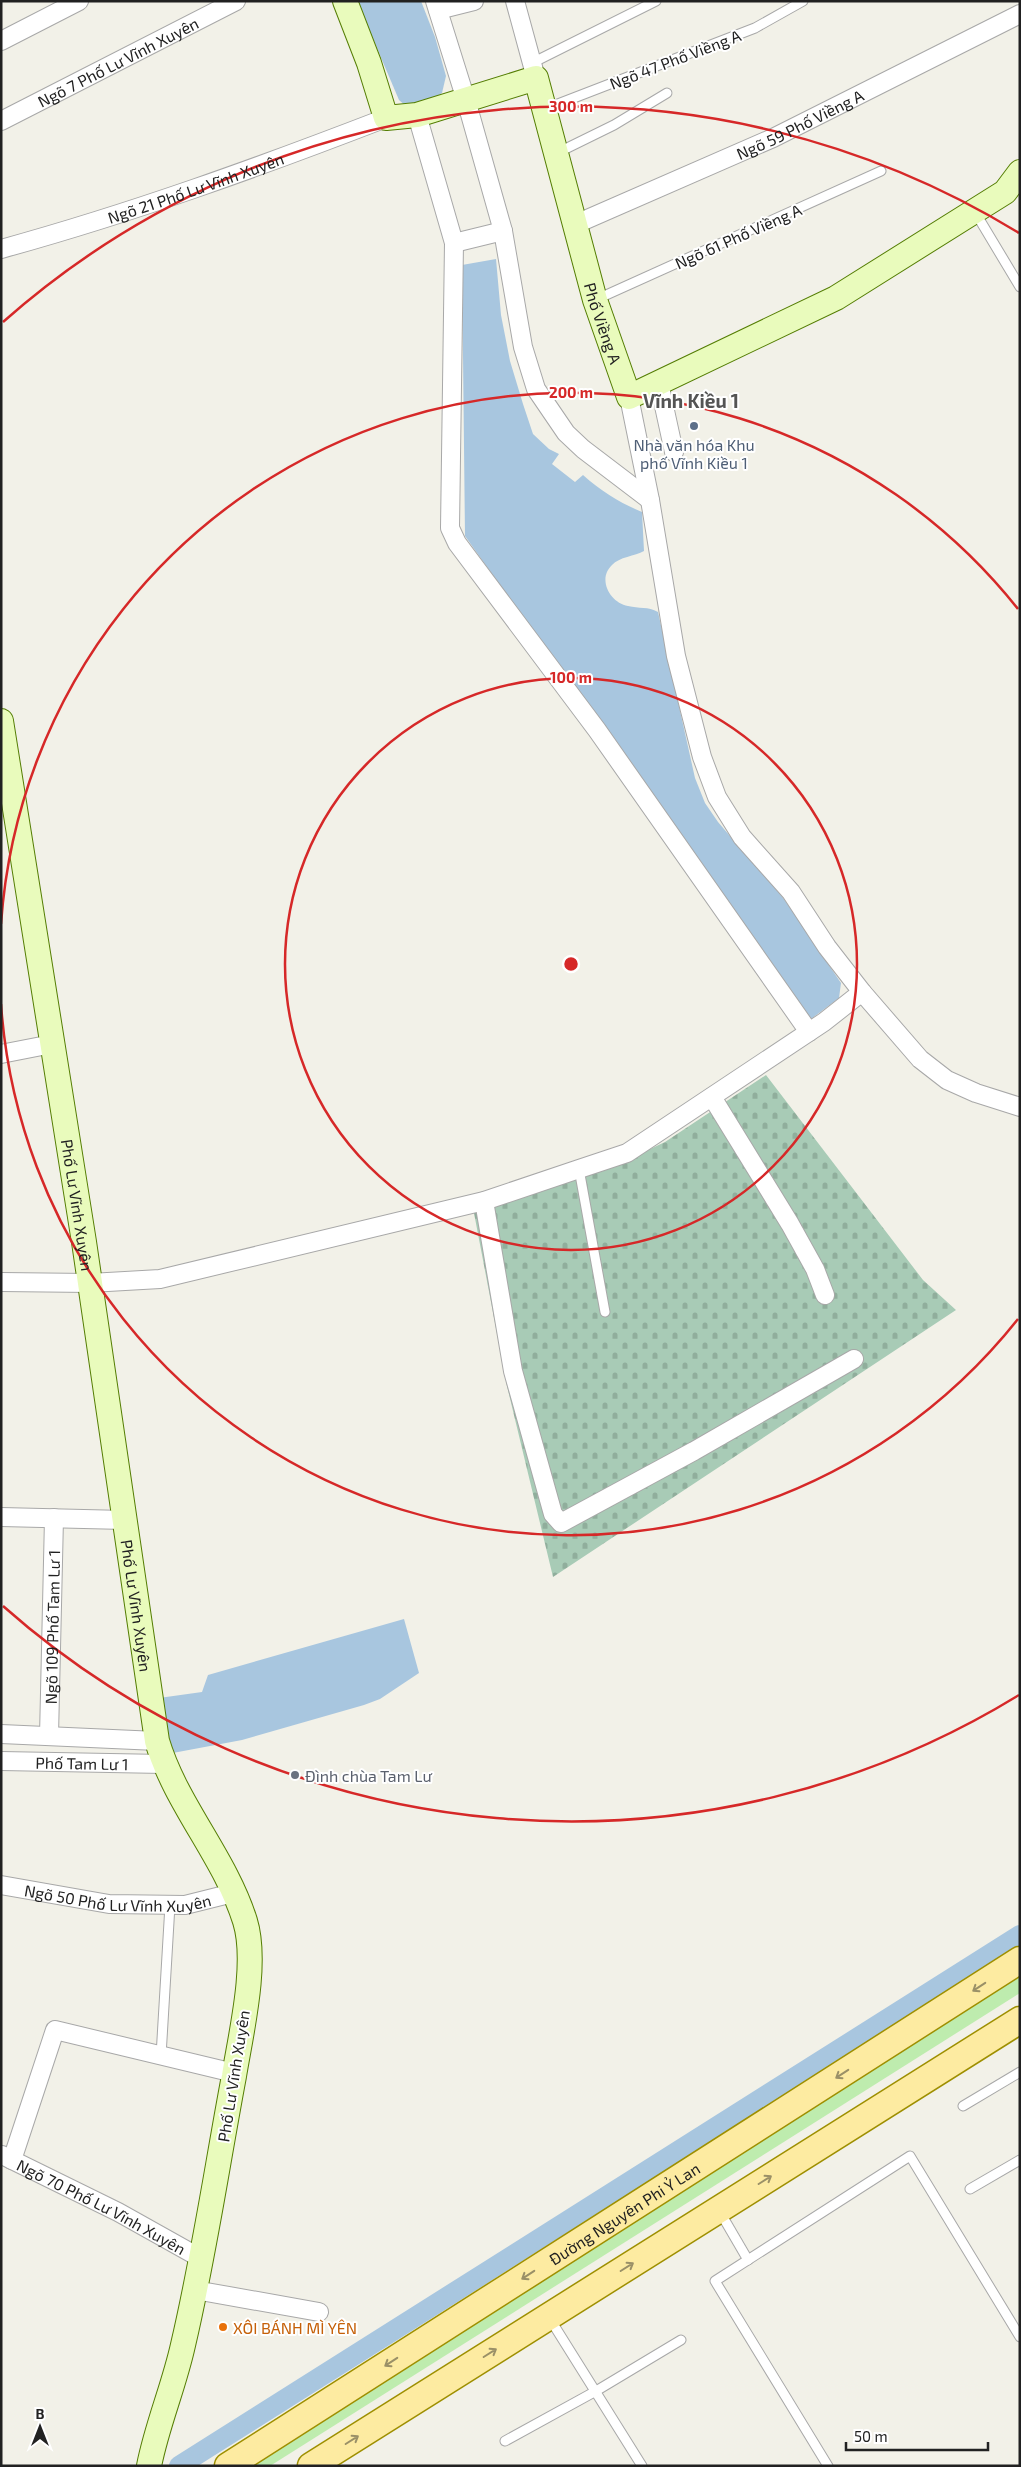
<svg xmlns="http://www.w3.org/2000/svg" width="1021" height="2467" viewBox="0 0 1021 2467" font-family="'Exo 2',sans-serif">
<defs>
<pattern id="cemetery-stones" width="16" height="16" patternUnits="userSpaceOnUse" patternTransform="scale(1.25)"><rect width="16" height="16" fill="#a8cbb6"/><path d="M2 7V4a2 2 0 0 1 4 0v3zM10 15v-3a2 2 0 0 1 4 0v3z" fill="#90ae9c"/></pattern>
</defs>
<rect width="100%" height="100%" fill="#f2f1e8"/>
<path fill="#beecae" d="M 1020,1976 L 1020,1993 L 270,2466 L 244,2466 Z"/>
<path fill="url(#cemetery-stones)" d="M 766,1075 L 923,1280 L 956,1310 L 553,1577 L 507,1386 L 474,1213 L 616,1165 L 665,1142 Z"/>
<g fill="#a8c6df">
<path d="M 357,1 L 421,1 L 435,37 L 446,76 L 442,93 L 428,103 L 407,107 L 399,100 Z"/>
<path d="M 496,259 L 501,315 L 510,361 L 523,404 L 533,434 L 549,449 L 559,454 L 552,464 L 575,482 L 583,475 C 601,491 620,503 642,512 L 644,551 C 635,556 619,557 612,565 C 597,579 610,603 628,606 C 639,609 648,606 658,612 L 695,778 L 705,803 L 718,822 L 784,899 L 841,983 L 839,998 L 811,1019 L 806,1019 L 465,536 L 462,265 Z"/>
<path d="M 404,1619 L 419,1673 L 380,1699 L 364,1705 L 242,1740 L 162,1755 L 159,1698 L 202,1692 L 208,1675 Z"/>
</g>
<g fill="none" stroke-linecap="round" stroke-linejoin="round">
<path stroke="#a8c6df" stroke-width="20" d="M 179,2466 L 1020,1935"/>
<g stroke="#a8a8a8" stroke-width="11">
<g id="lane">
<path d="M 532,63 L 656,1"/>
<path d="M 545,109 L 755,28 L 803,1"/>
<path d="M 557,153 L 614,125 L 667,93"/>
<path d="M 975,212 L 1020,287"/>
<path d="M 595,300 L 881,171"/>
<path d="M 579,1169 L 605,1312"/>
<path d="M 161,2056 L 170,1905"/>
<path d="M 963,2106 L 1020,2072"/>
<path d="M 970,2189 L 1020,2160"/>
<path d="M 720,2212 L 748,2260"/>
<path d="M 550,2319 L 642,2466"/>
<path d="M 505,2441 L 596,2391 L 681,2340"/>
<path d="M 828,2466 L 715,2281 L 910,2156 L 1020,2337"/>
</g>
</g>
<g stroke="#a8a8a8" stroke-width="20">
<g id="street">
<path d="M 435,1 L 466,100 L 503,231 L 523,347 L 536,389 L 566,433 L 583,449 L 650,500"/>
<path d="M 515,1 L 536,78"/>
<path d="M 438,10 L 474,1"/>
<path d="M 1,41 L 79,1"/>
<path d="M 417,115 L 454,243 L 450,528 L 457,543 L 597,730 L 809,1032"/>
<path id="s1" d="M 1,121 L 236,1"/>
<path id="s2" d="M 576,224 L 773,138 L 1020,14"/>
<path d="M 454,243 L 503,231"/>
<path id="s3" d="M 1,249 C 132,213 259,167 386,118"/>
<path d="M 659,383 L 674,452"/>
<path d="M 629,397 L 650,500 L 676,656 L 702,757 L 717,797 L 742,837 L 791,892 L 827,947 L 862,992 L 920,1059 L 947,1080 L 976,1093 L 1020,1107"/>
<path d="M 1,1054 L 52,1044"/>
<path d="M 712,1097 L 790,1224 L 815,1269 L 825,1295"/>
<path d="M 484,1201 L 513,1371 L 553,1514 L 561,1523 L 694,1451 L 854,1359"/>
<path d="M 1,1282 L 90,1283 L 160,1279 L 484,1201 L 579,1169 L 627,1153 L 824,1022 L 862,992"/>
<path d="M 1,1517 L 125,1520"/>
<path d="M 1,1734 L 157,1741"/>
<path id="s4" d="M 49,1736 L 54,1518"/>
<path id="s5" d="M 1,1761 L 164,1764"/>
<path id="s6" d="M 1,1885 L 109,1904 L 185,1905 L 233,1893"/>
<path id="s7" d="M 2,2155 L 118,2212 L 202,2259"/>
<path d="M 12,2160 L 55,2030 L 234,2073"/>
<path d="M 195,2290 L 319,2312"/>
</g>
</g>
<g stroke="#547d03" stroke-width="26">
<g id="secondary">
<path id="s8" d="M 345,1 L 369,63 L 386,118 L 417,115 L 536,78 L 595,300 L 629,397 L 836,298 L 1005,192 L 1020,172"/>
<path id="s9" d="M 1,721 L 84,1242 L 157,1741 C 176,1805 225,1857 245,1921 C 258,1963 241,2033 234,2076 C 217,2166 204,2256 183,2345 C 174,2386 157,2425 149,2466"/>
</g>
</g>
<g stroke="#9e8f00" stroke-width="29">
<g id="primary">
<path id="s10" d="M 228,2466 L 1020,1960"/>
<path d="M 311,2466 L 1020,2020"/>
</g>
</g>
<use href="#lane" stroke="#fff" stroke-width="9"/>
<use href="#street" stroke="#fff" stroke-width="18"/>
<use href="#secondary" stroke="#e9fbbc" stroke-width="24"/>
<use href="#primary" stroke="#fdeba1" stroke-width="26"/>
</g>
<defs><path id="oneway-shaft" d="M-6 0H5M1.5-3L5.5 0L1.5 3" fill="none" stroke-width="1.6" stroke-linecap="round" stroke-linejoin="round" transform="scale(1.25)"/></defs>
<g stroke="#9a9067">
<use href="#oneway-shaft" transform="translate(979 1987) rotate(147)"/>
<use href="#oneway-shaft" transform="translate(842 2074) rotate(147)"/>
<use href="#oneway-shaft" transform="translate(765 2180) rotate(-32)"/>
<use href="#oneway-shaft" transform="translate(627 2267) rotate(-32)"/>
<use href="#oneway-shaft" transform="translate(528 2275) rotate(147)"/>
<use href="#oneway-shaft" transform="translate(490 2353) rotate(-32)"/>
<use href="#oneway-shaft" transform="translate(391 2362) rotate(147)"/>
<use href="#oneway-shaft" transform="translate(352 2440) rotate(-32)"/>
</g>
<g fill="none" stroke="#d62828" stroke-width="2.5">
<circle cx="571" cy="964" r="286"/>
<path d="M1018 1319A571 571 0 0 1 1 1004M1 924A571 571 0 0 1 1018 609"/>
<path d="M1019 1695A857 857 0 0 1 3 1606M3 322A857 857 0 0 1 1019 233"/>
</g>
<circle fill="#5c6f8a" stroke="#fff" stroke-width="2" cx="694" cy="426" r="5"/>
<circle fill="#6b7280" stroke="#fff" stroke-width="2" cx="295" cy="1775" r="5"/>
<circle fill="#e8710a" stroke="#fff" stroke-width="2" cx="223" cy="2327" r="5"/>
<g text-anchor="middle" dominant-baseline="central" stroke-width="4" stroke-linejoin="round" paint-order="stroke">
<g font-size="16" fill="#212121" stroke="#fff">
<text transform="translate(675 59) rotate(-21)">Ngõ 47 Phố Viềng A</text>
<text stroke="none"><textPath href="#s1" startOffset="131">Ngõ 7 Phố Lư Vĩnh Xuyên</textPath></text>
<text stroke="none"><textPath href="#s2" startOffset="245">Ngõ 59 Phố Viềng A</textPath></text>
<text stroke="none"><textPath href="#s3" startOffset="204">Ngõ 21 Phố Lư Vĩnh Xuyên</textPath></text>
<text transform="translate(738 236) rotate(-24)">Ngõ 61 Phố Viềng A</text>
<text stroke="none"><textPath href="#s8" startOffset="534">Phố Viềng A</textPath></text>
<text stroke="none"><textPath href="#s9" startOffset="490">Phố Lư Vĩnh Xuyên</textPath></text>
<text stroke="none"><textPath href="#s9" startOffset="895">Phố Lư Vĩnh Xuyên</textPath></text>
<text stroke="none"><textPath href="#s4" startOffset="109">Ngõ 109 Phố Tam Lư 1</textPath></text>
<text stroke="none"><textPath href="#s5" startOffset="81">Phố Tam Lư 1</textPath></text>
<text stroke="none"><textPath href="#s6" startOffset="118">Ngõ 50 Phố Lư Vĩnh Xuyên</textPath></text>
<text transform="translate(233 2076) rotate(-81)">Phố Lư Vĩnh Xuyên</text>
<text stroke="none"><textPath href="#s7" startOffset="112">Ngõ 70 Phố Lư Vĩnh Xuyên</textPath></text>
<text stroke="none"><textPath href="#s10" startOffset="470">Đường Nguyên Phi Ỷ Lan</textPath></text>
</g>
<g font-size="16" fill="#4e5e75" stroke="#fff">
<text x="694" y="444">Nhà văn hóa Khu<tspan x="694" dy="18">phố Vĩnh Kiều 1</tspan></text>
</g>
<g font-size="16" fill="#5b616d" stroke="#fff" text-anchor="start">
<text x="305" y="1775">Đình chùa Tam Lư</text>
</g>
<g font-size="16" fill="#c56008" stroke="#fff" text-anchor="start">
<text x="233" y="2327">XÔI BÁNH MÌ YÊN</text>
</g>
<g font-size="19" font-weight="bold" fill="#545454" stroke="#fff">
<text x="691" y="400">Vĩnh Kiều 1</text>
</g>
</g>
<circle cx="571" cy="964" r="8" fill="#d62828" stroke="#fff" stroke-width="2.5"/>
<g font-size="15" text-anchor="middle" font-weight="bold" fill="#d62828" stroke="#fff" stroke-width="4" stroke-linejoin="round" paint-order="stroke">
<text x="571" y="112">300 m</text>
<text x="571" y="398">200 m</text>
<text x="571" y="683">100 m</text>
</g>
<rect width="1021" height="2467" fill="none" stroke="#212121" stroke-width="5"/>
<g transform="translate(40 2427)" stroke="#ffffff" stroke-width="4" paint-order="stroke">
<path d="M0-4L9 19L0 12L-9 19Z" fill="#212121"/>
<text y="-8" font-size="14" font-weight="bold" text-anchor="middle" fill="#212121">B</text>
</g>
<path d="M846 2442v8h142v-8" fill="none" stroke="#212121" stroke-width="2.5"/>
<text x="854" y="2442" font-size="15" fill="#212121" stroke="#ffffff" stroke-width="4" paint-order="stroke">50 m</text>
</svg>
